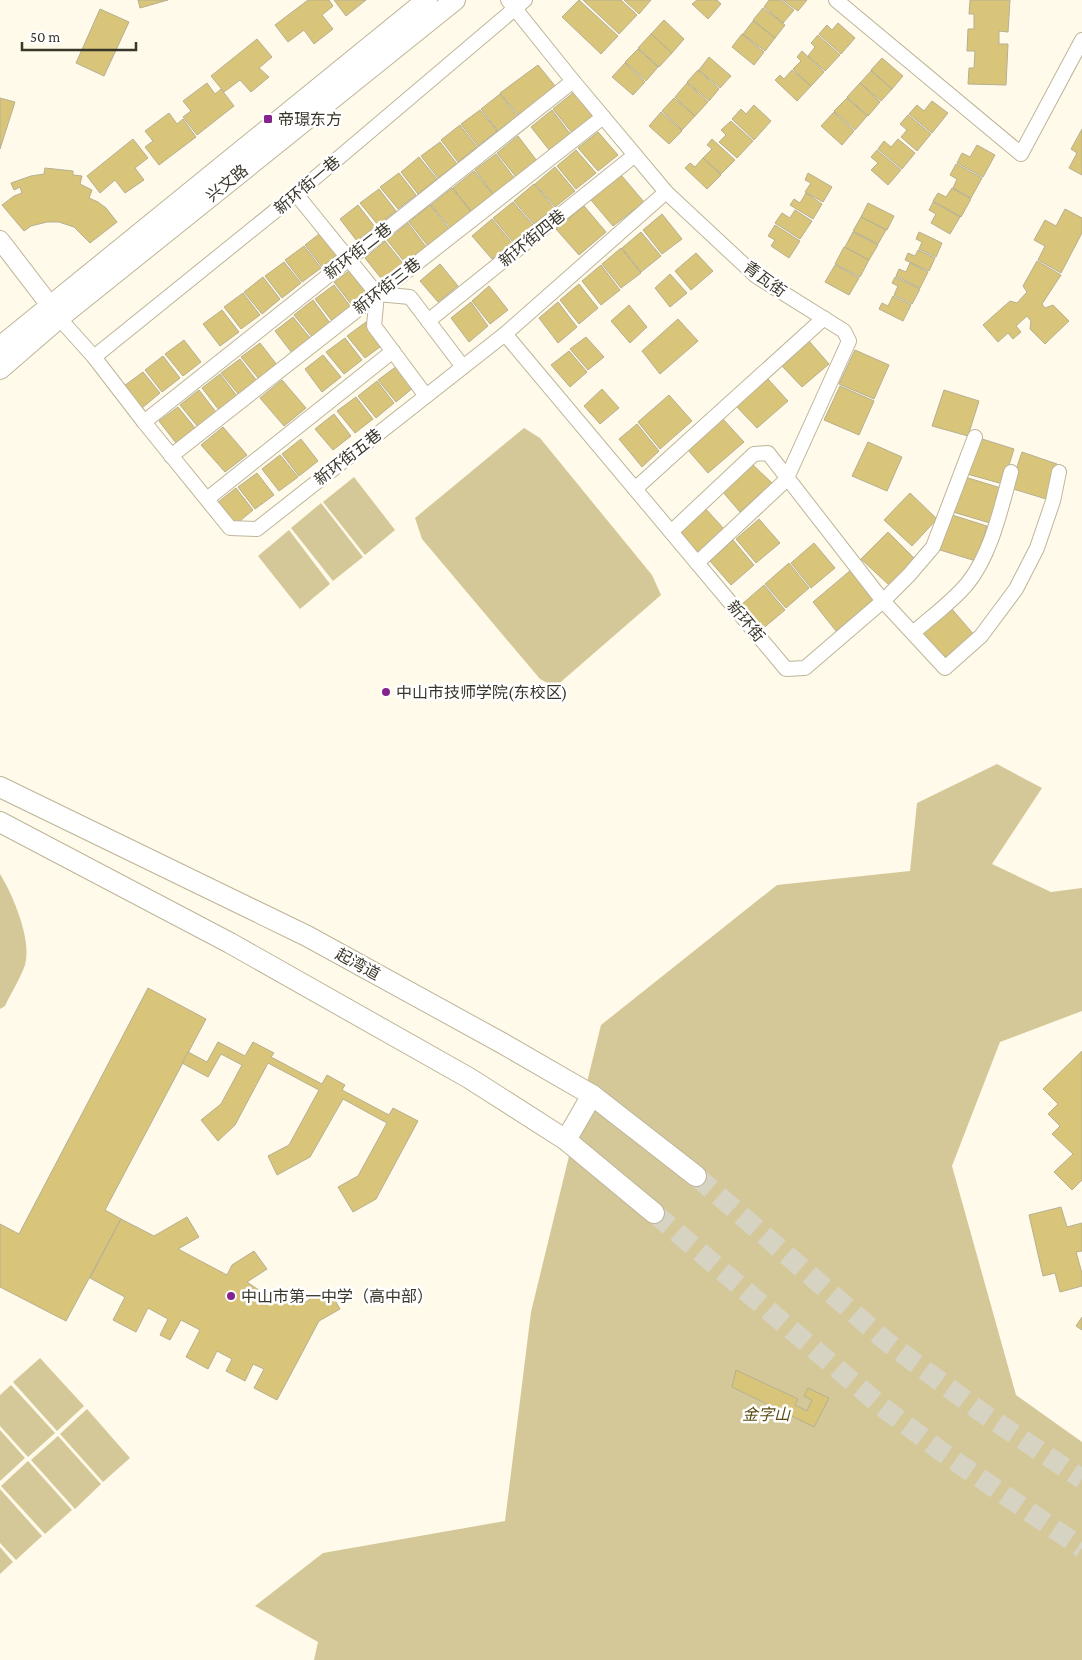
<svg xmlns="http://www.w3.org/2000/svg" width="1082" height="1660" viewBox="0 0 1082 1660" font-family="'Crimson Pro','Noto Sans SC',serif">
<rect width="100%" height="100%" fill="#fffae9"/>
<g fill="#d4c899">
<path d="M 524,428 L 540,438 L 652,575 L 661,595 L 555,687 L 540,679 L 422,539 L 415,518 Z"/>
<path d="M 354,477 L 395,530 L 365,555 L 323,502 Z"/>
<path d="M 321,503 L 363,557 L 333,581 L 291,528 Z"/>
<path d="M 289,530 L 330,584 L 300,609 L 258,556 Z"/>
<path d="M 997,764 L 1042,788 L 992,864 L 1051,892 L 1082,888 L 1082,1011 L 1000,1042 L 952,1166 L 1016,1395 L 1082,1442 L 1082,1660 L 314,1660 L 318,1642 L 255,1606 L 323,1553 L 505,1521 L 531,1312 L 601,1025 L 777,885 L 910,871 L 917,803 Z"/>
<path d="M 0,874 C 13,895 32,940 25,965 C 20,979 11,993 5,1006 L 0,1009 Z"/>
<path d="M 40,1358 L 84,1406 L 57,1431 L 13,1382 Z"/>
<path d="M 11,1385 L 55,1433 L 28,1457 L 0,1426 L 0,1395 Z"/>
<path d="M 87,1409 L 130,1458 L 103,1482 L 60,1434 Z"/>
<path d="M 0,1430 L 25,1458 L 0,1481 Z"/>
<path d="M 58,1436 L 101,1484 L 75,1509 L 31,1460 Z"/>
<path d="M 28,1461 L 72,1510 L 45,1534 L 1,1486 Z"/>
<path d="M 0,1489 L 42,1536 L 16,1560 L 0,1543 Z"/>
<path d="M 0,1547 L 13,1562 L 0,1574 Z"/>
</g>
<g fill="#d9c579" stroke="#b6af93">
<path d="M 138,0 L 168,0 L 140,8 Z"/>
<path d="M 308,0 L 329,0 L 333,6 L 322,15 L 333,29 L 314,44 L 304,30 L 288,42 L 275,25 Z"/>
<path d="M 334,0 L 366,0 L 346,16 Z"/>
<path d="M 579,0 L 618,36 L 601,54 L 562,17 Z"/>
<path d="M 583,0 L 621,0 L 637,15 L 619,34 Z"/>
<path d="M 624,0 L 651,0 L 639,14 Z"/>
<path d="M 697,0 L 717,0 L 721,4 L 708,19 L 692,4 Z"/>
<path d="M 769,0 L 781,0 L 794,10 L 783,23 L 764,7 Z"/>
<path d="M 783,0 L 807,0 L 798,11 Z"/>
<path d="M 970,0 L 1010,0 L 1008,32 L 999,31 L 999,44 L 1008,44 L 1006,85 L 968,84 L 969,68 L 974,68 L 975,51 L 967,51 L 968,29 L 974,29 L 974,14 L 969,14 Z"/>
<path d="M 763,8 L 785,25 L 775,38 L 753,20 Z"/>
<path d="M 100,9 L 129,22 L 104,76 L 76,63 Z"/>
<path d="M 664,20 L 684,39 L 672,53 L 651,34 Z"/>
<path d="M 753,21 L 775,38 L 765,51 L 743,34 Z"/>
<path d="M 838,23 L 855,38 L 841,54 L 819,34 L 827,25 L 832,30 Z"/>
<path d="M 651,34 L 672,53 L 659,67 L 638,48 Z"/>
<path d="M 742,34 L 764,52 L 754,65 L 732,47 Z"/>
<path d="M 818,35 L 840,55 L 825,71 L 808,56 L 815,47 L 811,43 Z"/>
<path d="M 257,39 L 272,57 L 259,68 L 269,77 L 251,92 L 240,80 L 224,92 L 211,76 Z"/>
<path d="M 638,49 L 658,67 L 646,81 L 625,62 Z"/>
<path d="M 802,51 L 824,72 L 811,86 L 793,69 L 801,61 L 797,57 Z"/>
<path d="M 709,57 L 731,76 L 720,88 L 699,70 Z"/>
<path d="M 882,58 L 903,76 L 892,89 L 871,70 Z"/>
<path d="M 625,63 L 645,82 L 633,95 L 612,77 Z"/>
<path d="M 538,65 L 556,87 L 518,115 L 500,93 Z"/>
<path d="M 698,70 L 719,89 L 709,101 L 687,82 Z"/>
<path d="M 792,70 L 811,86 L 797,101 L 775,80 L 780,75 L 784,79 Z"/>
<path d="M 871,71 L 892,89 L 881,101 L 860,83 Z"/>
<path d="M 207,83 L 215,94 L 221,89 L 234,106 L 197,135 L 183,117 L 191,111 L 183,101 Z"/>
<path d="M 687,83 L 708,102 L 695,116 L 675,97 Z"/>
<path d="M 860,83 L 880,102 L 868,116 L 847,97 Z"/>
<path d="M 574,92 L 593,117 L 572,133 L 553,109 Z"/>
<path d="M 500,94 L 517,116 L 498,131 L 481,109 Z"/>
<path d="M 0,98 L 15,102 L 0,149 Z"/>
<path d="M 674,98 L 695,116 L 682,130 L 662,111 Z"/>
<path d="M 847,98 L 867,116 L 855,130 L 834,111 Z"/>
<path d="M 932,101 L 948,113 L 932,133 L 909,114 L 917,105 L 924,111 Z"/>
<path d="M 754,105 L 771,121 L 754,140 L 732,119 L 741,109 L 746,114 Z"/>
<path d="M 480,110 L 497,131 L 478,146 L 461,124 Z"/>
<path d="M 552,110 L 571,135 L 550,151 L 531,127 Z"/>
<path d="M 661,112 L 682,131 L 669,144 L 649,126 Z"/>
<path d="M 834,112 L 854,131 L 842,145 L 821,126 Z"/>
<path d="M 169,113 L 177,124 L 183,119 L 196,137 L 159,165 L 145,147 L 153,141 L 145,131 Z"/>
<path d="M 908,115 L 931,134 L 917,151 L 901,137 L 907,130 L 900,124 Z"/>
<path d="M 731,121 L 753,141 L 737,158 L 719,142 L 726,135 L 721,130 Z"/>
<path d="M 460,125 L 477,147 L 458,162 L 441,140 Z"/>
<path d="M 1082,129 L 1082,175 L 1069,168 L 1077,153 L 1071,149 Z"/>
<path d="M 598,132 L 618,155 L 598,171 L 578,148 Z"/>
<path d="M 518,136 L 537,161 L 516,177 L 497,153 Z"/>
<path d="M 133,139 L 148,158 L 135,168 L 144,180 L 125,193 L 115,180 L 100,193 L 87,176 Z"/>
<path d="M 712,139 L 735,160 L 721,174 L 703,158 L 712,149 L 707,145 Z"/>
<path d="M 898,139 L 915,153 L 902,169 L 878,149 L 884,141 L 891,147 Z"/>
<path d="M 440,142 L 457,164 L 438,178 L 421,156 Z"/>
<path d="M 977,145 L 995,155 L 983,177 L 957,163 L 962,153 L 970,157 Z"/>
<path d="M 576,150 L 596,173 L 576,189 L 557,166 Z"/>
<path d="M 877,150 L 901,170 L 888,185 L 871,170 L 878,163 L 871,157 Z"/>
<path d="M 496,154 L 515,179 L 494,195 L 475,170 Z"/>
<path d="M 419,157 L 437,179 L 418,194 L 401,172 Z"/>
<path d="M 703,158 L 721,175 L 707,189 L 685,168 L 690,163 L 695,167 Z"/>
<path d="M 956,164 L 982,178 L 971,198 L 953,188 L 957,179 L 950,175 Z"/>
<path d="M 555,167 L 575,191 L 555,207 L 535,184 Z"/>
<path d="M 45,168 L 73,171 L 73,175 L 82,176 L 80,184 L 92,190 L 89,198 L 98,202 L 106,208 L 117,222 L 90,243 L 74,227 L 59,222 L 47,222 L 31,226 L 24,231 L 2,205 L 14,196 L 22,193 L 20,187 L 14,190 L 11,183 L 31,176 L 44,174 Z"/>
<path d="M 474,171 L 494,196 L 472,212 L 453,188 Z"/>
<path d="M 399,173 L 416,195 L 398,209 L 380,187 Z"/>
<path d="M 808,173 L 832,187 L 823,202 L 805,192 L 811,183 L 805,180 Z"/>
<path d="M 621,175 L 644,202 L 613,226 L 591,200 Z"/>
<path d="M 534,184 L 554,208 L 534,224 L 514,201 Z"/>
<path d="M 452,188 L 472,213 L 451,229 L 431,205 Z"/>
<path d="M 952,188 L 971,199 L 961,217 L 933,201 L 938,193 L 946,197 Z"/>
<path d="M 379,189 L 396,211 L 378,225 L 360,203 Z"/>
<path d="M 806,193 L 822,204 L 813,219 L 790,205 L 794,199 L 800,203 Z"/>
<path d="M 513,202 L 533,225 L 513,242 L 493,218 Z"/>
<path d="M 933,202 L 960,217 L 950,234 L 931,223 L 936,214 L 929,210 Z"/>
<path d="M 868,203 L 894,216 L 887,230 L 861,217 Z"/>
<path d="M 358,205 L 375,227 L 357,241 L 340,219 Z"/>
<path d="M 430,205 L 450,230 L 428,246 L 409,222 Z"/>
<path d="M 584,206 L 606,232 L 579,255 L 556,229 Z"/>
<path d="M 1065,209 L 1082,218 L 1082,233 L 1061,273 L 1038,260 L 1045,246 L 1034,240 L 1045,220 L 1056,226 Z"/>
<path d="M 795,210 L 812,221 L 800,239 L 775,223 L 782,213 L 790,218 Z"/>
<path d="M 662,214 L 682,239 L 662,254 L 643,230 Z"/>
<path d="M 861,217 L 886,230 L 878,244 L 853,231 Z"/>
<path d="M 492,219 L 512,243 L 492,259 L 472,236 Z"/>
<path d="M 408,223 L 427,248 L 406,264 L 387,240 Z"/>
<path d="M 775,225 L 800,241 L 789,258 L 771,246 L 775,240 L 768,236 Z"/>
<path d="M 323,231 L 341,252 L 322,267 L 305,245 Z"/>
<path d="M 641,232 L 661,256 L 641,272 L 622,248 Z"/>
<path d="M 853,232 L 878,245 L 869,260 L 845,247 Z"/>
<path d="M 919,232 L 942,243 L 936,257 L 919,249 L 922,242 L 916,239 Z"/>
<path d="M 385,241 L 405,266 L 384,282 L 365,258 Z"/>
<path d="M 304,246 L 321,268 L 302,282 L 285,260 Z"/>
<path d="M 844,247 L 869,260 L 860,277 L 835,264 Z"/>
<path d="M 621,248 L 641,273 L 621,288 L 602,264 Z"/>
<path d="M 918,250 L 935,258 L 929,271 L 905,260 L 908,253 L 915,256 Z"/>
<path d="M 696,253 L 713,271 L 691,290 L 675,271 Z"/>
<path d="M 1037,261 L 1061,275 L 1042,304 L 1045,308 L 1053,305 L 1069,321 L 1045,344 L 1030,329 L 1031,321 L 1027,316 L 1016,326 L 1021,332 L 1013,339 L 1008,333 L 998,342 L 983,325 L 1010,301 L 1017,303 L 1027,292 L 1023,286 Z"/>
<path d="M 284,262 L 301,283 L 282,298 L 265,276 Z"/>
<path d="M 910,263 L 928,272 L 920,288 L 896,276 L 899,269 L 906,272 Z"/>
<path d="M 440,264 L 458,286 L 438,302 L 420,281 Z"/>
<path d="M 601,265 L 620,290 L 601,305 L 582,281 Z"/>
<path d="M 835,265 L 859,278 L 849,295 L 825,282 Z"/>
<path d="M 353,268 L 370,290 L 351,304 L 334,282 Z"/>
<path d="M 670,274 L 687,293 L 670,307 L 655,288 Z"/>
<path d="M 263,277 L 280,299 L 262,314 L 244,292 Z"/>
<path d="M 895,277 L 920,289 L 912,304 L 894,295 L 898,286 L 892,283 Z"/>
<path d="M 579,284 L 598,308 L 579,324 L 560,300 Z"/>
<path d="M 334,285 L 351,307 L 332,321 L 315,299 Z"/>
<path d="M 489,286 L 508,310 L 490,324 L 472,301 Z"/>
<path d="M 243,293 L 260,315 L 241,329 L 224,307 Z"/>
<path d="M 893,296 L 911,305 L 903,321 L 879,309 L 882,303 L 888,306 Z"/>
<path d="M 313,300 L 330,323 L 312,337 L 294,315 Z"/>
<path d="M 471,302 L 488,326 L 469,342 L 451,318 Z"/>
<path d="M 558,302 L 577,327 L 558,343 L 539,318 Z"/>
<path d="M 629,305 L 647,327 L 630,343 L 611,321 Z"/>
<path d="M 222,310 L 239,332 L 220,346 L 203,324 Z"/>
<path d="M 293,317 L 311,339 L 292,353 L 275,331 Z"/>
<path d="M 678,319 L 698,341 L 660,374 L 642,351 Z"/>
<path d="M 366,322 L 384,344 L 365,358 L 347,336 Z"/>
<path d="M 586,337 L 604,357 L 588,370 L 570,349 Z"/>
<path d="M 345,338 L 362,360 L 344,374 L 326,352 Z"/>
<path d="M 184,340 L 201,362 L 183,376 L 165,354 Z"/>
<path d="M 809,341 L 829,364 L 802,387 L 782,366 Z"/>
<path d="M 260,343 L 277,365 L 259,379 L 241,357 Z"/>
<path d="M 855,350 L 889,365 L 874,399 L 839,384 Z"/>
<path d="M 569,351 L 587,372 L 570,387 L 551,365 Z"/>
<path d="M 323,355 L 341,377 L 322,392 L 305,369 Z"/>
<path d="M 163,356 L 180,378 L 162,392 L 145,370 Z"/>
<path d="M 240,359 L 257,381 L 239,395 L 221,373 Z"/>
<path d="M 397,366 L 414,387 L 396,402 L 378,380 Z"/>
<path d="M 143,372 L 160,393 L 142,408 L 124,386 Z"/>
<path d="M 220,374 L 237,396 L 219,410 L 202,388 Z"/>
<path d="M 767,378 L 788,401 L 757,428 L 736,406 Z"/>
<path d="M 282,380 L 306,408 L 284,426 L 260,398 Z"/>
<path d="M 377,381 L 394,403 L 376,418 L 358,396 Z"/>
<path d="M 840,386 L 874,401 L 859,435 L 824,420 Z"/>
<path d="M 602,389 L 619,408 L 600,424 L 584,406 Z"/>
<path d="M 199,390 L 216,412 L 198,427 L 180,405 Z"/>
<path d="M 944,390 L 979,401 L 968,436 L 932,426 Z"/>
<path d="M 669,395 L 692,421 L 660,449 L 638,422 Z"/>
<path d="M 356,397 L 373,419 L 355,433 L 337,411 Z"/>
<path d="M 178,407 L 195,428 L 176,443 L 159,421 Z"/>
<path d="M 334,414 L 351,436 L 333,450 L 315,429 Z"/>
<path d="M 722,418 L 744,442 L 708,473 L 687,449 Z"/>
<path d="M 637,424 L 659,451 L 642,467 L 619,439 Z"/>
<path d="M 223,427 L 247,455 L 225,472 L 201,445 Z"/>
<path d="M 979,438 L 1014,449 L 1003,484 L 967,474 Z"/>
<path d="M 301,439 L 318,461 L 299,476 L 282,454 Z"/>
<path d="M 868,442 L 902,457 L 887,491 L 852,476 Z"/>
<path d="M 1022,452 L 1057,464 L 1046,499 L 1010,488 Z"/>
<path d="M 280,455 L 298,477 L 279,491 L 262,469 Z"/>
<path d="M 752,464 L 772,483 L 740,512 L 722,491 Z"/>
<path d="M 257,473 L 274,495 L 255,509 L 238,487 Z"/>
<path d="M 965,477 L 1001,488 L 990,523 L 953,512 Z"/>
<path d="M 236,488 L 253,510 L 235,525 L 217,503 Z"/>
<path d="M 910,493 L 937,519 L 912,546 L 884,520 Z"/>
<path d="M 704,507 L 725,530 L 699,555 L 679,530 Z"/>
<path d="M 952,515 L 987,526 L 976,561 L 940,550 Z"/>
<path d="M 759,519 L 780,543 L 756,563 L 736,539 Z"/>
<path d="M 888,532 L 915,559 L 889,585 L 861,559 Z"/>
<path d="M 733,540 L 754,565 L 731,585 L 710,561 Z"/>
<path d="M 814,543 L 835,568 L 811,588 L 791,563 Z"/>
<path d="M 789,563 L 809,588 L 786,608 L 765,584 Z"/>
<path d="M 851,570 L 875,598 L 836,631 L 813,602 Z"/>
<path d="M 764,585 L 785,610 L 761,630 L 741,605 Z"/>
<path d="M 951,608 L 975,636 L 948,660 L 922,633 Z"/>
<path d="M 148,988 L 206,1019 L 105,1210 L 121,1219 L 66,1321 L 0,1287 L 0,1224 L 19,1234 Z"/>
<path d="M 218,1042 L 245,1056 L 253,1042 L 274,1053 L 271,1057 L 322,1084 L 327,1075 L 345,1085 L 342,1090 L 389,1115 L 393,1108 L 418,1121 L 376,1199 L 353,1212 L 338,1187 L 358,1176 L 387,1123 L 343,1099 L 310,1157 L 277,1175 L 268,1156 L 289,1145 L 319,1090 L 268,1063 L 235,1125 L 218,1141 L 201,1120 L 221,1104 L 242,1065 L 221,1054 L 208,1077 L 182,1063 L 188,1052 L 207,1062 Z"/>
<path d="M 1082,1051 L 1082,1180 L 1072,1190 L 1054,1172 L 1073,1154 L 1052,1134 L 1060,1126 L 1048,1114 L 1058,1104 L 1043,1089 Z"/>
<path d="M 1061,1207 L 1067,1227 L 1082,1223 L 1082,1251 L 1076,1252 L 1082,1273 L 1082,1286 L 1060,1292 L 1055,1273 L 1043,1276 L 1029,1215 Z"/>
<path d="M 187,1217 L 199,1237 L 178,1249 L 227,1275 L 232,1265 L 254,1251 L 267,1269 L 247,1282 L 278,1303 L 286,1291 L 304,1303 L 328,1288 L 340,1309 L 319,1321 L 277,1400 L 254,1388 L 264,1369 L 253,1364 L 245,1381 L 226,1371 L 232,1359 L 217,1351 L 208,1369 L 186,1357 L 200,1330 L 181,1320 L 170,1340 L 160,1335 L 168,1319 L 148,1308 L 136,1332 L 113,1320 L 125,1297 L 90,1278 L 121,1219 L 154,1236 Z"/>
<path d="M 1082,1317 L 1082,1330 L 1076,1326 Z"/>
<path d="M 736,1370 L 798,1399 L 795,1405 L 807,1411 L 812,1400 L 804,1396 L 808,1388 L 829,1398 L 814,1427 L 732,1387 Z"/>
</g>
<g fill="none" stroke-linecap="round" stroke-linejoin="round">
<g stroke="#d7d3c3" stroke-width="20" stroke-dasharray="20 10" stroke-linecap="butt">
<path d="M 696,1176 L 887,1342 L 984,1414 L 1082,1479"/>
<path d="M 654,1213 L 881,1406 L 942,1452 L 1082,1548"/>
</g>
<g stroke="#bdb599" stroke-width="16">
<g id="minor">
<path d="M 508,0 L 573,81 L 666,192 L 756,276 L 844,331 L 849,341 L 786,480 L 697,563"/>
<path d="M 836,0 L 1021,154 L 1082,40"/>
<path d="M 296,194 L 377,294 L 374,326 L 426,396"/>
<path d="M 377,294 L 410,297 L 463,367"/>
<path d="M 59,318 L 94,357 L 144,422 L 230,528 L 257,529 L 505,334 L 666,192"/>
<path d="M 428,321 L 635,155"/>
<path d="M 505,334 L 786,669 L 805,668 L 883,601 L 909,575 L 933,547 L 975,437"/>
<path d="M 94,357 L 296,194 L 525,0"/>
<path d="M 144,422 L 573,81"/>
<path d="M 171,456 L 603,117"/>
<path d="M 635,489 L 824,318"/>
<path d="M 207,499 L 393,351"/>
<path d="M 671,532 L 754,454 L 768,453 L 883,601 L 945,668 L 981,636 L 1016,589 L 1037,548 L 1053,501 L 1059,472"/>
<path d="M 913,633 C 931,617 951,603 967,584 C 991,555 1001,508 1011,472"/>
</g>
</g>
<g stroke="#bdb599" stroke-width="20">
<path id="tertiary" d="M 0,240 L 59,317"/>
</g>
<g stroke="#bdb599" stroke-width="22">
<g id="secondary">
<path d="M 0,347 L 427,0"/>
<path d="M 0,369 L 59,318 L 455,0"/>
<path d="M 0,787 L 307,936 L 502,1043 L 592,1095 L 696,1176"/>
<path d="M 0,822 L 230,943 L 469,1078 L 566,1140 L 654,1213"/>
<path d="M 566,1140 L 592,1095"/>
</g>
</g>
<use href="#minor" stroke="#fff" stroke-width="14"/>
<use href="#tertiary" stroke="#fff" stroke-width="18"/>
<use href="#secondary" stroke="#fff" stroke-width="20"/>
</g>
<g fill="#86238c" stroke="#fff" stroke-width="2">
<rect x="263" y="114" width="10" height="10" rx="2.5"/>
<circle cx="386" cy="692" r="5"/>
<circle cx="231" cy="1296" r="5"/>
</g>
<g text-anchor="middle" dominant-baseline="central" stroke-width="5" stroke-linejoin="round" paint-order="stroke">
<g font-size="16" fill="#39362a" stroke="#fff" text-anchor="start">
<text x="278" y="119">帝璟东方</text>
<text x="396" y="692">中山市技师学院(东校区)</text>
<text x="241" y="1296">中山市第一中学（高中部）</text>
</g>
<g font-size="16" fill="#39362a" stroke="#fff">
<text transform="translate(227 183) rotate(-39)">兴文路</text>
<text transform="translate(307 185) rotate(-40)">新环街一巷</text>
<text transform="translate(532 238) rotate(-39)">新环街四巷</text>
<text transform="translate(358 251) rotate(-38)">新环街二巷</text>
<text transform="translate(765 279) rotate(36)">青瓦街</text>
<text transform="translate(387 286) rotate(-38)">新环街三巷</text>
<text transform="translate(348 457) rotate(-38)">新环街五巷</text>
<text transform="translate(746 621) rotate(50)">新环街</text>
<text transform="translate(358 964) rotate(29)">起湾道</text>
</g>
<g font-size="16" font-style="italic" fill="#594b11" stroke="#fff">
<text x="766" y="1414">金字山</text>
</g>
</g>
<path d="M22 42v8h114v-8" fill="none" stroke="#39362a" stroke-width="2.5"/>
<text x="30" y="42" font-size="15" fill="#39362a" stroke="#ffffff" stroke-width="4" paint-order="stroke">50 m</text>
</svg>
